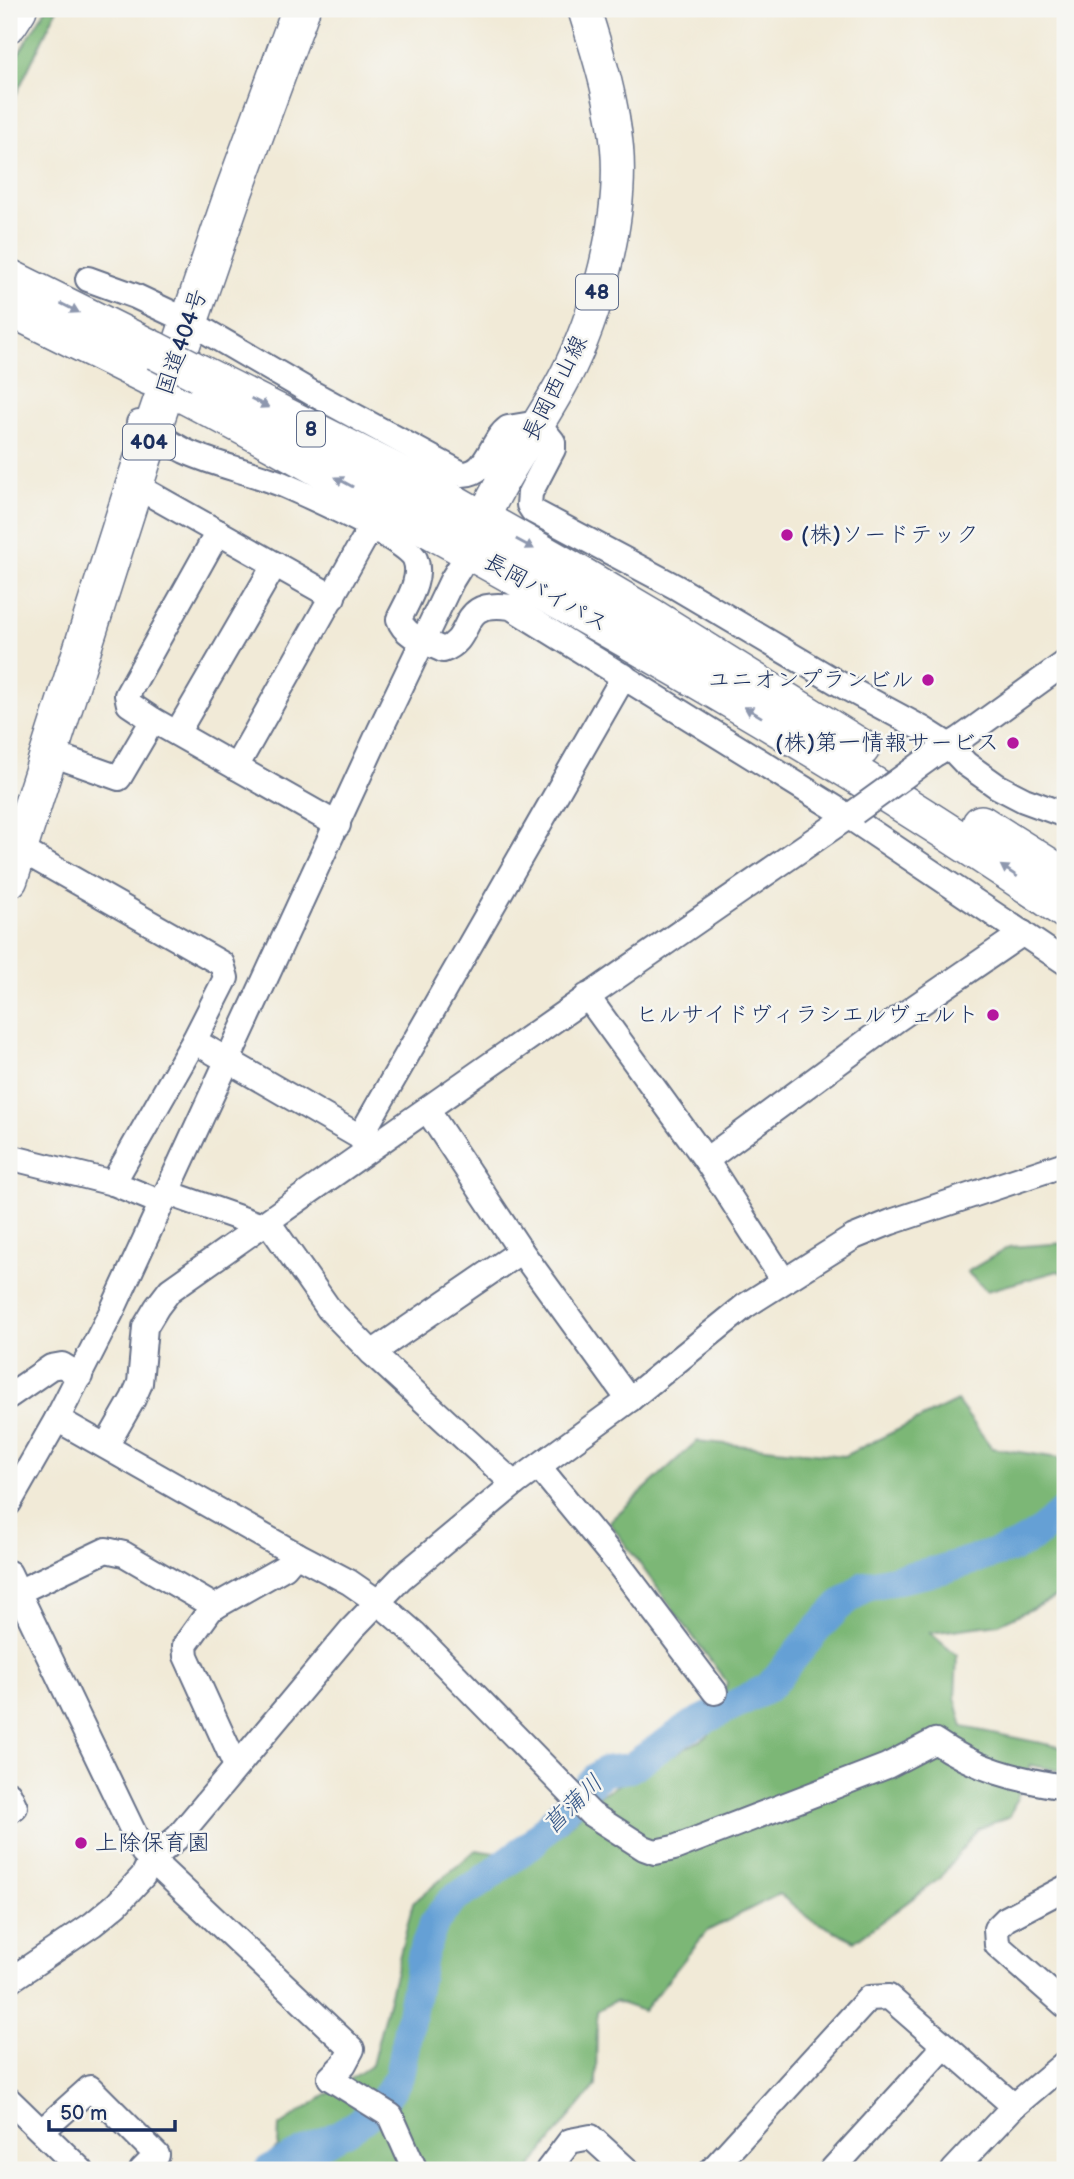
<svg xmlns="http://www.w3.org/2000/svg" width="1074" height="2179" viewBox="0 0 1074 2179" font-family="'Balsamiq Sans','Klee One',sans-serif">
<rect width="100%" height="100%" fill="#f6f6f2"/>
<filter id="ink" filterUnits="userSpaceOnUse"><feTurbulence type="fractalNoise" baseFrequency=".0143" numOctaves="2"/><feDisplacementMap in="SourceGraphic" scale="14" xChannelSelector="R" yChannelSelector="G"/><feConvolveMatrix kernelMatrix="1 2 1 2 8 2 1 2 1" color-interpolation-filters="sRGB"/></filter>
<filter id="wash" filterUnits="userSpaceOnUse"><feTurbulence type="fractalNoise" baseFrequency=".00686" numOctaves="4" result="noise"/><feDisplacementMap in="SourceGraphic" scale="28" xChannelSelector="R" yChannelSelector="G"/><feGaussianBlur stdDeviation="1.57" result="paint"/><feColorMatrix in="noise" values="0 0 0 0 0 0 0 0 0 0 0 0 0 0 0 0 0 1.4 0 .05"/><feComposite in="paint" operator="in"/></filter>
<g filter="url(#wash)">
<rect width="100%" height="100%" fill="#f1ead7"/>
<g fill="#7cb776" stroke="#4c736a" stroke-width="2">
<path d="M 46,9 L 57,9 L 9,109 L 9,69 Z"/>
<path d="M 1065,1243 L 1065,1275 L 1058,1271 L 987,1291 L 967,1272 L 1009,1247 Z"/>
<path d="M 957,1401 L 992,1448 L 1059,1458 L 1065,1484 L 1065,1593 L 999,1624 L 930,1633 L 957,1656 L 955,1697 L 963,1727 L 1065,1748 L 1065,1772 L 1030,1765 L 1010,1816 L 978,1829 L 940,1878 L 855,1941 L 812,1920 L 779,1894 L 707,1931 L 643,2011 L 614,2001 L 597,2011 L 596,2086 L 567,2120 L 529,2170 L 255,2170 L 278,2147 L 279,2126 L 372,2065 L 413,1903 L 476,1850 L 534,1859 L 603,1793 L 708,1736 L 727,1683 L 609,1522 L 697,1441 L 844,1456 Z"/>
</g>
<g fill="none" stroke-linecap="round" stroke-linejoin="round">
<path stroke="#65a0d5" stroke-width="30" d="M 269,2170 C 319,2141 370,2132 399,2076 L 423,1952 L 435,1921 L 452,1900 L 478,1884 L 531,1844 L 594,1779 L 605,1771 L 630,1768 L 689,1727 L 768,1688 L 819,1627 L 839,1606 L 865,1586 L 936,1571 L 1015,1547 L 1036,1535 L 1065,1510"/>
</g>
</g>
<g filter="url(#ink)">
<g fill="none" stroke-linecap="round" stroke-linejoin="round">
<g stroke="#667088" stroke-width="28">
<g id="minor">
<path d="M 88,279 L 135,296 L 190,322 L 312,393 L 462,474 C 488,475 490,441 508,428 L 538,423 L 553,442 L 553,449 L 530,493 L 529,505 L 533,511 L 676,587 L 845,687 L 923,729 L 948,745 L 966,764 L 997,786 L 1024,800 L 1065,815"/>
<path d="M 139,423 C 154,432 169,443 185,451 C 217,466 254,472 286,486 C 309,496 408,540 415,559 C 423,578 407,602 399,619 C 405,637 427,642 443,650 C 477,638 455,599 511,607 L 848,816 L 1065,962"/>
<path d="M 136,486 L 333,597"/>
<path d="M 218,532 L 127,695 L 129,704 L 153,720 L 338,825"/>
<path d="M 177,733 L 275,564"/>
<path d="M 49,753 L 119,778 L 153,720"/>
<path d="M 937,753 L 960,739 L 1065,663"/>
<path d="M 236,767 L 371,527"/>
<path d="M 18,848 L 222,964 L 226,978 L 194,1041 L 113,1183"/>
<path d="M 587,996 L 706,1160 L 784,1281"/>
<path d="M 194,1041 L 360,1137 L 367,1150"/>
<path d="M 428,1111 L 521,1251 L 629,1400"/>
<path d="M 360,1137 L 624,676"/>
<path d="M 9,1157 L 113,1183 L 162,1203"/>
<path d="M 706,1160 L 896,1020 L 1023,933"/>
<path d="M 168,1193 L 262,1226"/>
<path d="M 268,1222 L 329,1309 L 372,1353"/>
<path d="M 9,1396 L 51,1367 L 62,1365 L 80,1376"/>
<path d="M 57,1419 L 288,1550 L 349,1582 L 378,1602 L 414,1633 L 591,1814 L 644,1848 L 655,1852 L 674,1848 L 887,1766 L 935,1741 C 975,1769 1018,1780 1065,1787"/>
<path d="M 106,1446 L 133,1399 L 140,1383 L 145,1327 L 157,1307 L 170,1290 C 398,1129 626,969 855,812"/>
<path d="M 539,1467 L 617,1562 L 715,1692"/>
<path d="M 514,1484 L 372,1353 L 521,1251"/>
<path d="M 9,1503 L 57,1419 L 112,1311 L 380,730 L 452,580 L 470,551"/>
<path d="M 9,1573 L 143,1852 L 352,2049 L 344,2064 L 330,2078 L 391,2116 L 415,2170"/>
<path d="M 18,1592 L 106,1550 L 124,1554 L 215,1607"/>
<path d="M 236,1766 L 186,1656 L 185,1645 L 211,1609 L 285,1567 L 296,1554"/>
<path d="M 9,1794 L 15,1807 L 9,1811"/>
<path d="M 1065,1888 L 1006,1919 L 996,1929 L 997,1945 L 1065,2005"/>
<path d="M 9,1981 L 93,1924 L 117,1904 L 143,1876 L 151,1860 L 178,1837 L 351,1630 L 401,1578 L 514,1484 L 629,1400 L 745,1306 L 854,1237 L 891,1222 L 1065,1164"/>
<path d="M 9,2100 L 81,2170"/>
<path d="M 42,2131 L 90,2088 L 157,2155 L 142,2170"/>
<path d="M 548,2170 L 570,2141 L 591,2137 L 627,2170"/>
<path d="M 712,2170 L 869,1998 L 889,1997 L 1014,2106"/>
<path d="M 832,2170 L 944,2047"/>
<path d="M 954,2170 L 1014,2106 L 1065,2063"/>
</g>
</g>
<g stroke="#667088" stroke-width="35">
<path id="major" d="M 474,541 C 495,483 535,434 564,379 C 597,316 623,219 617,148 C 613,100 598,54 584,9"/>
</g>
<g stroke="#667088" stroke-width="40">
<g id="highway">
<path d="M 9,23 L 18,9"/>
<path d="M 9,278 L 156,351"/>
<path d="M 9,307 L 148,376"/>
<path d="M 199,373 L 423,486 L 568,568 L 651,617 L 861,748"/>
<path d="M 187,396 C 264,436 339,479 415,521 C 636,642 856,767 1065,910"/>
<path d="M 981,824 L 1065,877"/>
<path d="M 9,879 L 152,430 L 233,194 L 301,9"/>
</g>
</g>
<use href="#minor" stroke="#fff" stroke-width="24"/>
<use href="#major" stroke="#fff" stroke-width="32"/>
<use href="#highway" stroke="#fff" stroke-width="37"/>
<g stroke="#667088" stroke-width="28" stroke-linecap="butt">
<path id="minor-bridge" d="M 855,812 L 935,754"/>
</g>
<g stroke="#667088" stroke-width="40" stroke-linecap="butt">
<path id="highway-bridge" d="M 156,351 L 199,373"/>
</g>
<use href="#minor-bridge" stroke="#fff" stroke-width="24"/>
<use href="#highway-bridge" stroke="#fff" stroke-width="37"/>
</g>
<defs><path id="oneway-solid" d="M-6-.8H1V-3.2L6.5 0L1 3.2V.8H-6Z" transform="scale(1.75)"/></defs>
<g fill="#8d97ae">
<use href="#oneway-solid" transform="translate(70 308) rotate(27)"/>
<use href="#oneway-solid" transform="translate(260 403) rotate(27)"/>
<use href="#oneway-solid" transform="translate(344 482) rotate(-151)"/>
<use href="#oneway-solid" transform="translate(525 544) rotate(29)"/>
<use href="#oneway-solid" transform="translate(753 712) rotate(-149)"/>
<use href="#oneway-solid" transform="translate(1009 871) rotate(-146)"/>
</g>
</g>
<g fill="#b5179e" stroke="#f6f6f2" stroke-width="2.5">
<circle cx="787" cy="535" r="7"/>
<circle cx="928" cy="680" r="7"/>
<circle cx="1013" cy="743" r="7"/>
<circle cx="993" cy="1015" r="7"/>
<circle cx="81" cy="1843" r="7"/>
</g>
<g text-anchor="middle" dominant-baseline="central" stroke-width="5" stroke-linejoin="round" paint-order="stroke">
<g fill="#f6f6f2" stroke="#5d6b8a" stroke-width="2">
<rect x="576" y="274.5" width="42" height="35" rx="5"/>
<rect x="297" y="411.5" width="28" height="35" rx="5"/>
<rect x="123" y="424.5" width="52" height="35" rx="5"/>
</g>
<g font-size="21" font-weight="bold" fill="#1b2f5e">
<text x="597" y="292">48</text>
<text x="311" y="429">8</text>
<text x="149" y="442">404</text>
</g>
<g font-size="23" fill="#1b2f5e" stroke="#f6f6f2">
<text transform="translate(182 342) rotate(-71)">国道404号</text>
<text transform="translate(555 388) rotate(-63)">長岡西山線</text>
<text transform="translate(546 593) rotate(29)">長岡バイパス</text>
</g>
<g font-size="23" fill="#1b2f5e" stroke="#f6f6f2" text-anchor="end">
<text x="801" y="535" text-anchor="start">(株)ソードテック</text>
<text x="914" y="680">ユニオンプランビル</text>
<text x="999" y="743">(株)第一情報サービス</text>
<text x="979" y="1015">ヒルサイドヴィラシエルヴェルト</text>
<text x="95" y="1843" text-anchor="start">上除保育園</text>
</g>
<g font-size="24" font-style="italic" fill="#355788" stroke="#f6f6f2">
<text transform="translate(573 1804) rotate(-44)">菖蒲川</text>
</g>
</g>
<rect width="1074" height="2179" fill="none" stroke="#f6f6f2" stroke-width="35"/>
<path d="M49 2120v10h126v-10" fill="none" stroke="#1b2f5e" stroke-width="3.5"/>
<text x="60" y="2120" font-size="21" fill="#1b2f5e" stroke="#f6f6f2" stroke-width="5" paint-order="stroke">50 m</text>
</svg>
